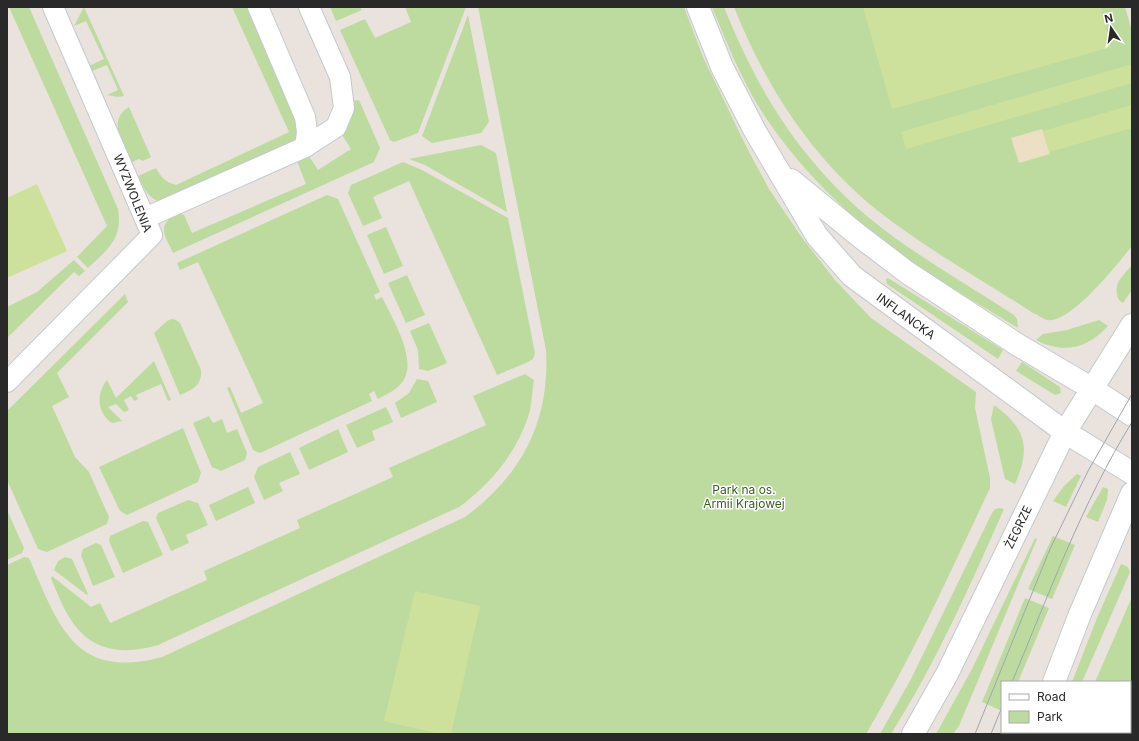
<svg xmlns="http://www.w3.org/2000/svg" width="1139" height="741" viewBox="0 0 1139 741" font-family="Inter,sans-serif">
<rect width="100%" height="100%" fill="#eae2dd"/>
<g fill="#bddb9f">
<path d="M 9,7 L 29,7 L 118,209 C 123,239 108,249 88,268 L 77,257 L 107,226 Z"/>
<path d="M 84,7 L 124,96 L 118,97 L 107,95 L 118,90 L 107,65 L 92,71 L 89,66 L 104,59 L 86,21 L 74,26 Z"/>
<path d="M 232,7 L 251,7 L 299,119 L 299,130 L 292,146 L 160,202 C 147,197 144,188 138,176 L 156,168 C 161,178 166,182 176,185 L 289,132 Z"/>
<path d="M 330,7 L 360,7 L 362,10 L 336,21 Z"/>
<path d="M 405,7 L 466,7 L 418,133 L 394,142 L 390,140 L 340,30 L 365,19 L 375,38 L 411,22 Z"/>
<path d="M 478,7 L 684,7 L 703,57 L 746,146 L 769,189 L 800,235 L 835,280 L 871,318 L 976,392 L 975,408 L 990,478 L 990,488 C 951,571 913,655 866,734 L 7,734 L 7,565 L 24,557 L 29,558 C 58,624 74,681 162,657 L 465,517 C 522,475 550,421 546,350 Z"/>
<path d="M 712,7 L 724,7 C 758,91 798,157 868,217 C 913,254 965,283 1014,315 L 1017,319 L 1018,328 C 981,305 943,284 907,259 C 854,221 805,175 768,121 C 744,86 728,46 712,7 Z"/>
<path d="M 734,7 L 1125,7 L 1132,31 L 1132,246 C 1118,263 1071,324 1047,320 C 1043,319 1038,315 1033,313 C 981,279 926,249 877,210 C 811,157 765,85 734,7 Z"/>
<path d="M 468,15 L 489,122 L 481,133 L 432,143 L 422,136 Z"/>
<path d="M 359,100 L 380,148 L 374,162 L 173,253 C 163,232 157,226 178,212 L 184,215 L 192,233 L 306,184 L 297,161 L 307,153 L 318,170 L 351,149 L 341,133 L 353,109 L 354,101 Z"/>
<path d="M 129,107 L 151,157 L 143,161 L 139,159 L 132,162 C 124,145 106,120 129,107 Z"/>
<path d="M 481,145 L 496,153 L 507,212 L 425,165 L 409,159 Z"/>
<path d="M 403,162 L 422,170 L 508,218 L 535,353 L 533,359 L 528,362 L 497,375 L 409,181 L 373,197 L 382,218 L 363,226 L 348,193 L 351,185 Z"/>
<path d="M 327,195 L 338,199 L 380,292 L 374,295 L 376,300 L 382,297 C 392,318 418,360 403,381 C 397,390 387,394 378,399 L 374,391 L 369,394 L 372,401 L 260,453 L 253,450 L 227,388 L 230,387 L 241,413 L 263,403 L 198,262 L 180,270 L 177,263 Z"/>
<path d="M 386,227 L 403,266 L 384,274 L 367,235 Z"/>
<path d="M 74,260 L 85,271 L 79,276 L 74,272 L 7,338 L 7,307 L 37,292 Z"/>
<path d="M 1132,265 L 1132,290 L 1123,303 L 1119,300 C 1112,284 1122,277 1132,265 Z"/>
<path d="M 407,275 L 425,315 L 406,323 L 388,283 Z"/>
<path d="M 888,278 L 1003,350 L 998,359 L 887,284 L 886,279 Z"/>
<path d="M 125,294 L 128,302 L 57,373 L 69,397 L 52,406 L 75,457 L 89,472 L 109,517 L 107,524 L 47,552 L 38,549 L 7,480 L 7,411 Z"/>
<path d="M 172,319 L 176,320 L 180,323 L 201,370 C 202,385 193,390 180,395 L 154,333 L 167,321 Z"/>
<path d="M 1099,320 L 1108,326 C 1087,349 1063,354 1036,340 L 1043,334 L 1067,330 Z"/>
<path d="M 429,323 L 447,363 L 428,371 L 419,369 L 418,350 L 410,331 Z"/>
<path d="M 154,361 L 171,400 L 168,401 L 161,384 L 136,395 L 138,399 L 134,401 L 131,396 L 124,400 L 129,410 L 124,412 L 116,404 L 108,407 L 122,421 L 112,423 C 97,413 96,393 107,380 L 116,398 Z"/>
<path d="M 1022,362 L 1060,387 L 1061,393 L 1055,395 L 1016,371 Z"/>
<path d="M 525,374 L 534,380 C 532,392 532,405 528,417 C 516,454 489,485 459,507 L 158,645 C 121,656 88,651 68,615 C 61,604 57,591 51,579 L 52,576 L 91,607 L 100,603 L 110,623 L 207,580 L 204,571 L 300,528 L 297,520 L 393,477 L 389,468 L 486,425 L 473,396 Z"/>
<path d="M 417,379 L 428,381 L 437,402 L 401,418 L 395,403 L 409,393 Z"/>
<path d="M 994,405 C 1026,428 1031,448 1015,484 L 1005,479 L 991,419 Z"/>
<path d="M 386,407 L 393,422 L 372,431 L 375,440 L 357,448 L 346,425 Z"/>
<path d="M 209,416 L 213,423 L 222,419 L 227,433 L 237,429 L 247,453 L 245,460 L 221,471 L 212,467 L 193,423 Z"/>
<path d="M 183,428 L 201,473 L 198,482 L 127,515 L 120,511 L 99,467 Z"/>
<path d="M 338,429 L 348,452 L 309,470 L 299,448 Z"/>
<path d="M 290,452 L 300,474 L 279,483 L 283,491 L 264,500 L 254,477 L 258,467 Z"/>
<path d="M 1077,474 L 1081,476 L 1066,507 L 1053,501 L 1064,486 Z"/>
<path d="M 248,487 L 255,503 L 216,521 L 209,505 Z"/>
<path d="M 1103,487 L 1108,489 L 1107,500 L 1098,522 L 1086,517 Z"/>
<path d="M 188,500 L 198,503 L 208,525 L 186,535 L 189,543 L 171,551 L 156,518 L 158,513 Z"/>
<path d="M 1000,508 L 1004,509 C 970,586 936,663 891,734 L 880,734 L 911,679 L 992,513 L 995,509 Z"/>
<path d="M 7,510 L 24,548 L 22,553 L 7,560 Z"/>
<path d="M 143,521 L 148,522 L 163,555 L 123,573 L 109,541 L 110,536 Z"/>
<path d="M 1053,536 L 1075,545 L 1052,599 L 1028,589 Z"/>
<path d="M 1035,538 L 1037,539 L 959,726 L 953,734 L 936,734 L 972,669 Z"/>
<path d="M 96,543 L 101,545 L 115,577 L 93,586 L 81,555 L 83,549 Z"/>
<path d="M 65,557 L 72,559 L 88,594 L 87,595 L 54,570 L 58,561 Z"/>
<path d="M 1121,564 L 1128,567 L 1130,572 L 1082,682 L 1072,682 L 1097,618 Z"/>
<path d="M 1132,597 L 1132,734 L 1078,734 L 1079,732 L 1130,732 L 1130,682 L 1095,682 Z"/>
<path d="M 1025,598 L 1049,608 L 1018,682 L 1002,682 L 1002,711 L 982,702 Z"/>
</g>
<path fill="#ecdfc3" d="M 1042,129 L 1050,154 L 1019,163 L 1011,138 Z"/>
<g fill="#cee19c">
<path d="M 863,7 L 1100,7 L 1111,47 L 892,109 Z"/>
<path d="M 1132,64 L 1132,83 L 906,149 L 901,132 Z"/>
<path d="M 1132,105 L 1132,128 L 1049,152 L 1043,131 Z"/>
<path d="M 37,184 L 67,251 L 7,278 L 7,198 Z"/>
<path d="M 415,591 L 480,606 L 451,734 L 440,734 L 384,721 Z"/>
</g>
<g fill="none" stroke-linecap="round" stroke-linejoin="round">
<g stroke="#c4c9d1" stroke-width="22">
<g id="minor">
<path d="M 258,7 L 305,117 L 307,132 L 305,147"/>
<path d="M 145,218 L 305,147 L 336,127 L 344,108 L 340,77 L 309,7"/>
<path d="M 7,382 L 152,235 L 53,7"/>
</g>
</g>
<g stroke="#c4c9d1" stroke-width="24">
<g id="tertiary">
<path d="M 698,7 L 722,67 L 755,131 L 817,236 L 852,276 L 1065,432 L 1132,473"/>
<path d="M 791,180 L 858,235 L 908,273 L 1018,345 L 1091,388 L 1132,415"/>
<path d="M 1054,682 L 1080,614 L 1132,493"/>
<path d="M 913,734 L 947,674 L 1065,432 L 1132,325"/>
<path d="M 1035,734 L 1036,732"/>
</g>
</g>
<use href="#minor" stroke="#fff" stroke-width="20"/>
<use href="#tertiary" stroke="#fff" stroke-width="22"/>
<g stroke="#a0a5b2" stroke-width="1">
<path d="M 1012,682 C 1049,594 1082,503 1132,422"/>
<path d="M 975,734 L 1050,549 L 1088,471 L 1132,394"/>
<path d="M 991,734 L 1002,707"/>
</g>
</g>
<g text-anchor="middle" dominant-baseline="central" stroke-width="3" stroke-linejoin="round" paint-order="stroke">
<g font-size="12" fill="#292929" stroke="#fff">
<text transform="translate(133 193) rotate(68)">WYZWOLENIA</text>
<text transform="translate(906 316) rotate(36)">INFLANCKA</text>
<text transform="translate(1018 527) rotate(-64)">ŻEGRZE</text>
</g>
<g font-size="12" fill="#385e22" stroke="#fff">
<text x="744" y="489">Park na os.<tspan x="744" dy="14">Armii Krajowej</tspan></text>
</g>
</g>
<rect width="1139" height="741" fill="none" stroke="#292929" stroke-width="16"/>
<rect x="1001" y="681" width="130" height="52" fill="#ffffff" stroke="#a9a9a9"/>
<rect x="1009" y="694" width="20" height="6" fill="#ffffff" stroke="#a9a9a9"/>
<text x="1037" y="701" font-size="12" fill="#292929">Road</text>
<rect x="1009" y="711" width="20" height="12" fill="#bddb9f" stroke="#a9a9a9"/>
<text x="1037" y="721" font-size="12" fill="#292929">Park</text>
<g transform="translate(1111 28) rotate(347)" stroke="#ffffff" stroke-width="3" paint-order="stroke">
<path d="M0-3L7 15L0 10L-7 15Z" fill="#292929"/>
<text y="-6" font-size="11" font-weight="bold" text-anchor="middle" fill="#292929">N</text>
</g>
</svg>
